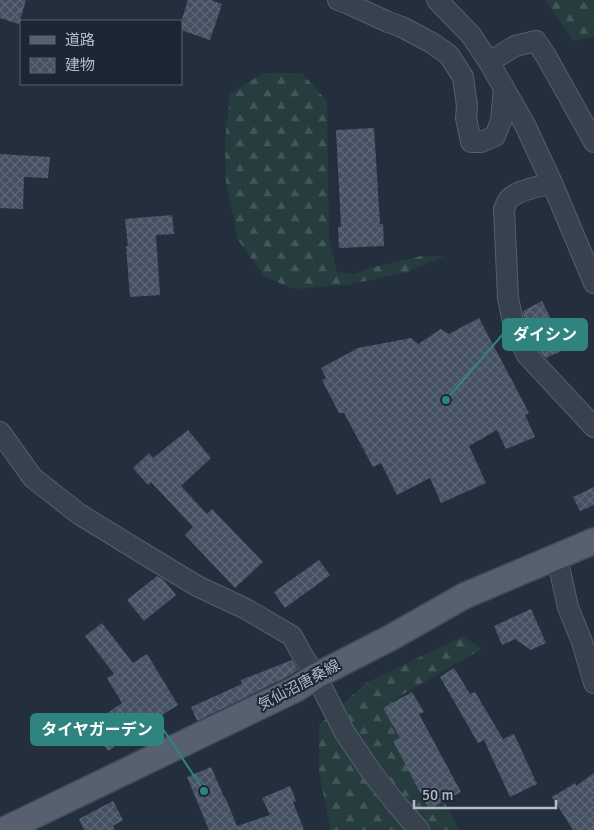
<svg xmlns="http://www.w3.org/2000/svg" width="594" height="830" viewBox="0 0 594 830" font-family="Signika,'Noto Sans JP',sans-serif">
<defs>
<pattern id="forest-firs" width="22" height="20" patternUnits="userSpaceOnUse" patternTransform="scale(1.25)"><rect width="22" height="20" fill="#263c3f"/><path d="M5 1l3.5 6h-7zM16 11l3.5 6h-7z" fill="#435659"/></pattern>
<pattern id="building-cross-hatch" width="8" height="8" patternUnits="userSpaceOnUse" patternTransform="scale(1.25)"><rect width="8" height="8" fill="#455162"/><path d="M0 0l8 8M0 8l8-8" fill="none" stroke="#5d6877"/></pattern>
</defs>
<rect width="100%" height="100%" fill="#242f3e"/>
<g fill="url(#forest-firs)">
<path d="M 545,0 L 594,0 L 594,37 L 574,41 Z"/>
<path d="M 263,73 L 302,73 L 327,101 L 329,240 L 337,272 L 354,274 L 370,268 L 421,256 L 444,256 L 408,272 L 347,285 L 294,289 L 265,277 L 238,240 L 226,184 L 225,141 L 230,94 Z"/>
<path d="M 463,636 L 482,649 L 393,700 L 459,830 L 329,830 L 330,828 L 319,771 L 319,725 L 366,683 Z"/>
</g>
<g fill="url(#building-cross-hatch)">
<path d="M 0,0 L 26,0 L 19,24 L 0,18 Z"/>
<path d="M 188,0 L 211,0 L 222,4 L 210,40 L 181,30 L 181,22 Z"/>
<path d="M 374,128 L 380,224 L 383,224 L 384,246 L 339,248 L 338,227 L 341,226 L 336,130 Z"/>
<path d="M 0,154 L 50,157 L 48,178 L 24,177 L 23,209 L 0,208 Z"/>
<path d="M 172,215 L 174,234 L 156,235 L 160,295 L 130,297 L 126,246 L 128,246 L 125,219 Z"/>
<path d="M 542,301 L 566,349 L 546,358 L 541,353 L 524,319 L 523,311 Z"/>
<path d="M 479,318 L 529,413 L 525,415 L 535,437 L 506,449 L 497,430 L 469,446 L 486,483 L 441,503 L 430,478 L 397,495 L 381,463 L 373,467 L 344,413 L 339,413 L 322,380 L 326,378 L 321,368 L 358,348 L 411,338 L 418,344 L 441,329 L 449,334 Z"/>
<path d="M 188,430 L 211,458 L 181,486 L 207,514 L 212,509 L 263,562 L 235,588 L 185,535 L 193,527 L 151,482 L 148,485 L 133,468 L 149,453 L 153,458 Z"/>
<path d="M 594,487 L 594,505 L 580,511 L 573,497 Z"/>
<path d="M 319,560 L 330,575 L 285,608 L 274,592 Z"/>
<path d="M 157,576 L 164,580 L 176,595 L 144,621 L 127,600 Z"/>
<path d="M 531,609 L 546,643 L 531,650 L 515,639 L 502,645 L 494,626 Z"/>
<path d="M 102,623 L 133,663 L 147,654 L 178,705 L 136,731 L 108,751 L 90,725 L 122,703 L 107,678 L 114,674 L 85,636 Z"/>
<path d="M 292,660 L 298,670 L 289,676 L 197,721 L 191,707 L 242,684 L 241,680 Z"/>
<path d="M 454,668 L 470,694 L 475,692 L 503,739 L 514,734 L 537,784 L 510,797 L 484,740 L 478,743 L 440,677 Z"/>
<path d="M 412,692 L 424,712 L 419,714 L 461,792 L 429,809 L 393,741 L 400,738 L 383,708 Z"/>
<path d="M 211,767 L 224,797 L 225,797 L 237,826 L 270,815 L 262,798 L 290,786 L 296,801 L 293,802 L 304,830 L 209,830 L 187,777 Z"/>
<path d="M 594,773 L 594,830 L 573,830 L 552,797 L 575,783 L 576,786 Z"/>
<path d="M 113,801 L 123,820 L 113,826 L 115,830 L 84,830 L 79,819 Z"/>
</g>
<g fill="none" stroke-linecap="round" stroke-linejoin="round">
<g stroke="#565f6c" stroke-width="22">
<g id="minor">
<path d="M 338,0 L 349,4 L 388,22 L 402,27 L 432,43 L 449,55 L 463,77 L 467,106 L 466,118 L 471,142 L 481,142 L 495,136 L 501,121 L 504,88"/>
<path d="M 437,0 L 471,35 L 489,62 L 525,125 L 552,183 L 594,283"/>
<path d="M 489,62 L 515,46 L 536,41 L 546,56 L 594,142"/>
<path d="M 552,183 C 539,187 514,190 507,202 C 506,203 505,208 504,209 L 508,298 L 514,327 L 527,355 L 594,427"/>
<path d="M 0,432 L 33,478 L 79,514 L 141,552 L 197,586 L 246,609 L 292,636 L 303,656 L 316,676 L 345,733 L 372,773 L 394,801 L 419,830"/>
<path d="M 555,558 L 560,571 L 568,607 L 582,642 L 594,683"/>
</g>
</g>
<g stroke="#414a57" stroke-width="28">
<path id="major" d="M 4,830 L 296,689 L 316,676 L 392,637 L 464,596 L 594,541"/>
</g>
<use href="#minor" stroke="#38414e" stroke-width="20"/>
<use href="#major" stroke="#56606e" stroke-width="25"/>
</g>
<g text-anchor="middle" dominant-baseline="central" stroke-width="4" stroke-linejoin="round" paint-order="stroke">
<g font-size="15" fill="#b4bcc9" stroke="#1d2633">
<text transform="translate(299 685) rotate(-28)">気仙沼唐桑線</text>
</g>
</g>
<path fill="none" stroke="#308480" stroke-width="2" d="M446 400L503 334M204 791L163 729"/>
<g fill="#308480" stroke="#1d2633" stroke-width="2">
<circle cx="446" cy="400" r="5"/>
<circle cx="204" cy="791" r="5"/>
</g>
<g fill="#308480" stroke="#308480" stroke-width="2">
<rect x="503" y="319" width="84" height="31" rx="5"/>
<rect x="31" y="714" width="132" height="31" rx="5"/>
</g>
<g font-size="16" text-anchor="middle" font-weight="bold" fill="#fff">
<text x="545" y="340">ダイシン</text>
<text x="97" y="735">タイヤガーデン</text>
</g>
<rect x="20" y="20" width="162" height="65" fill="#1d2633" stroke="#59626f"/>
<rect x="30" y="36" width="25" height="8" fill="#56606e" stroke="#59626f"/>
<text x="65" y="45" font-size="15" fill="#b4bcc9">道路</text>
<rect x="30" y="58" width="25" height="15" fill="url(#building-cross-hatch)" stroke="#59626f"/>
<text x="65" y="70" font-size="15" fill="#b4bcc9">建物</text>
<path d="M414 800v8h142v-8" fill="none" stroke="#b4bcc9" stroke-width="2.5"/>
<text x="422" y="800" font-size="15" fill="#b4bcc9" stroke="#1d2633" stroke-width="4" paint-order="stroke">50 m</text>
</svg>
